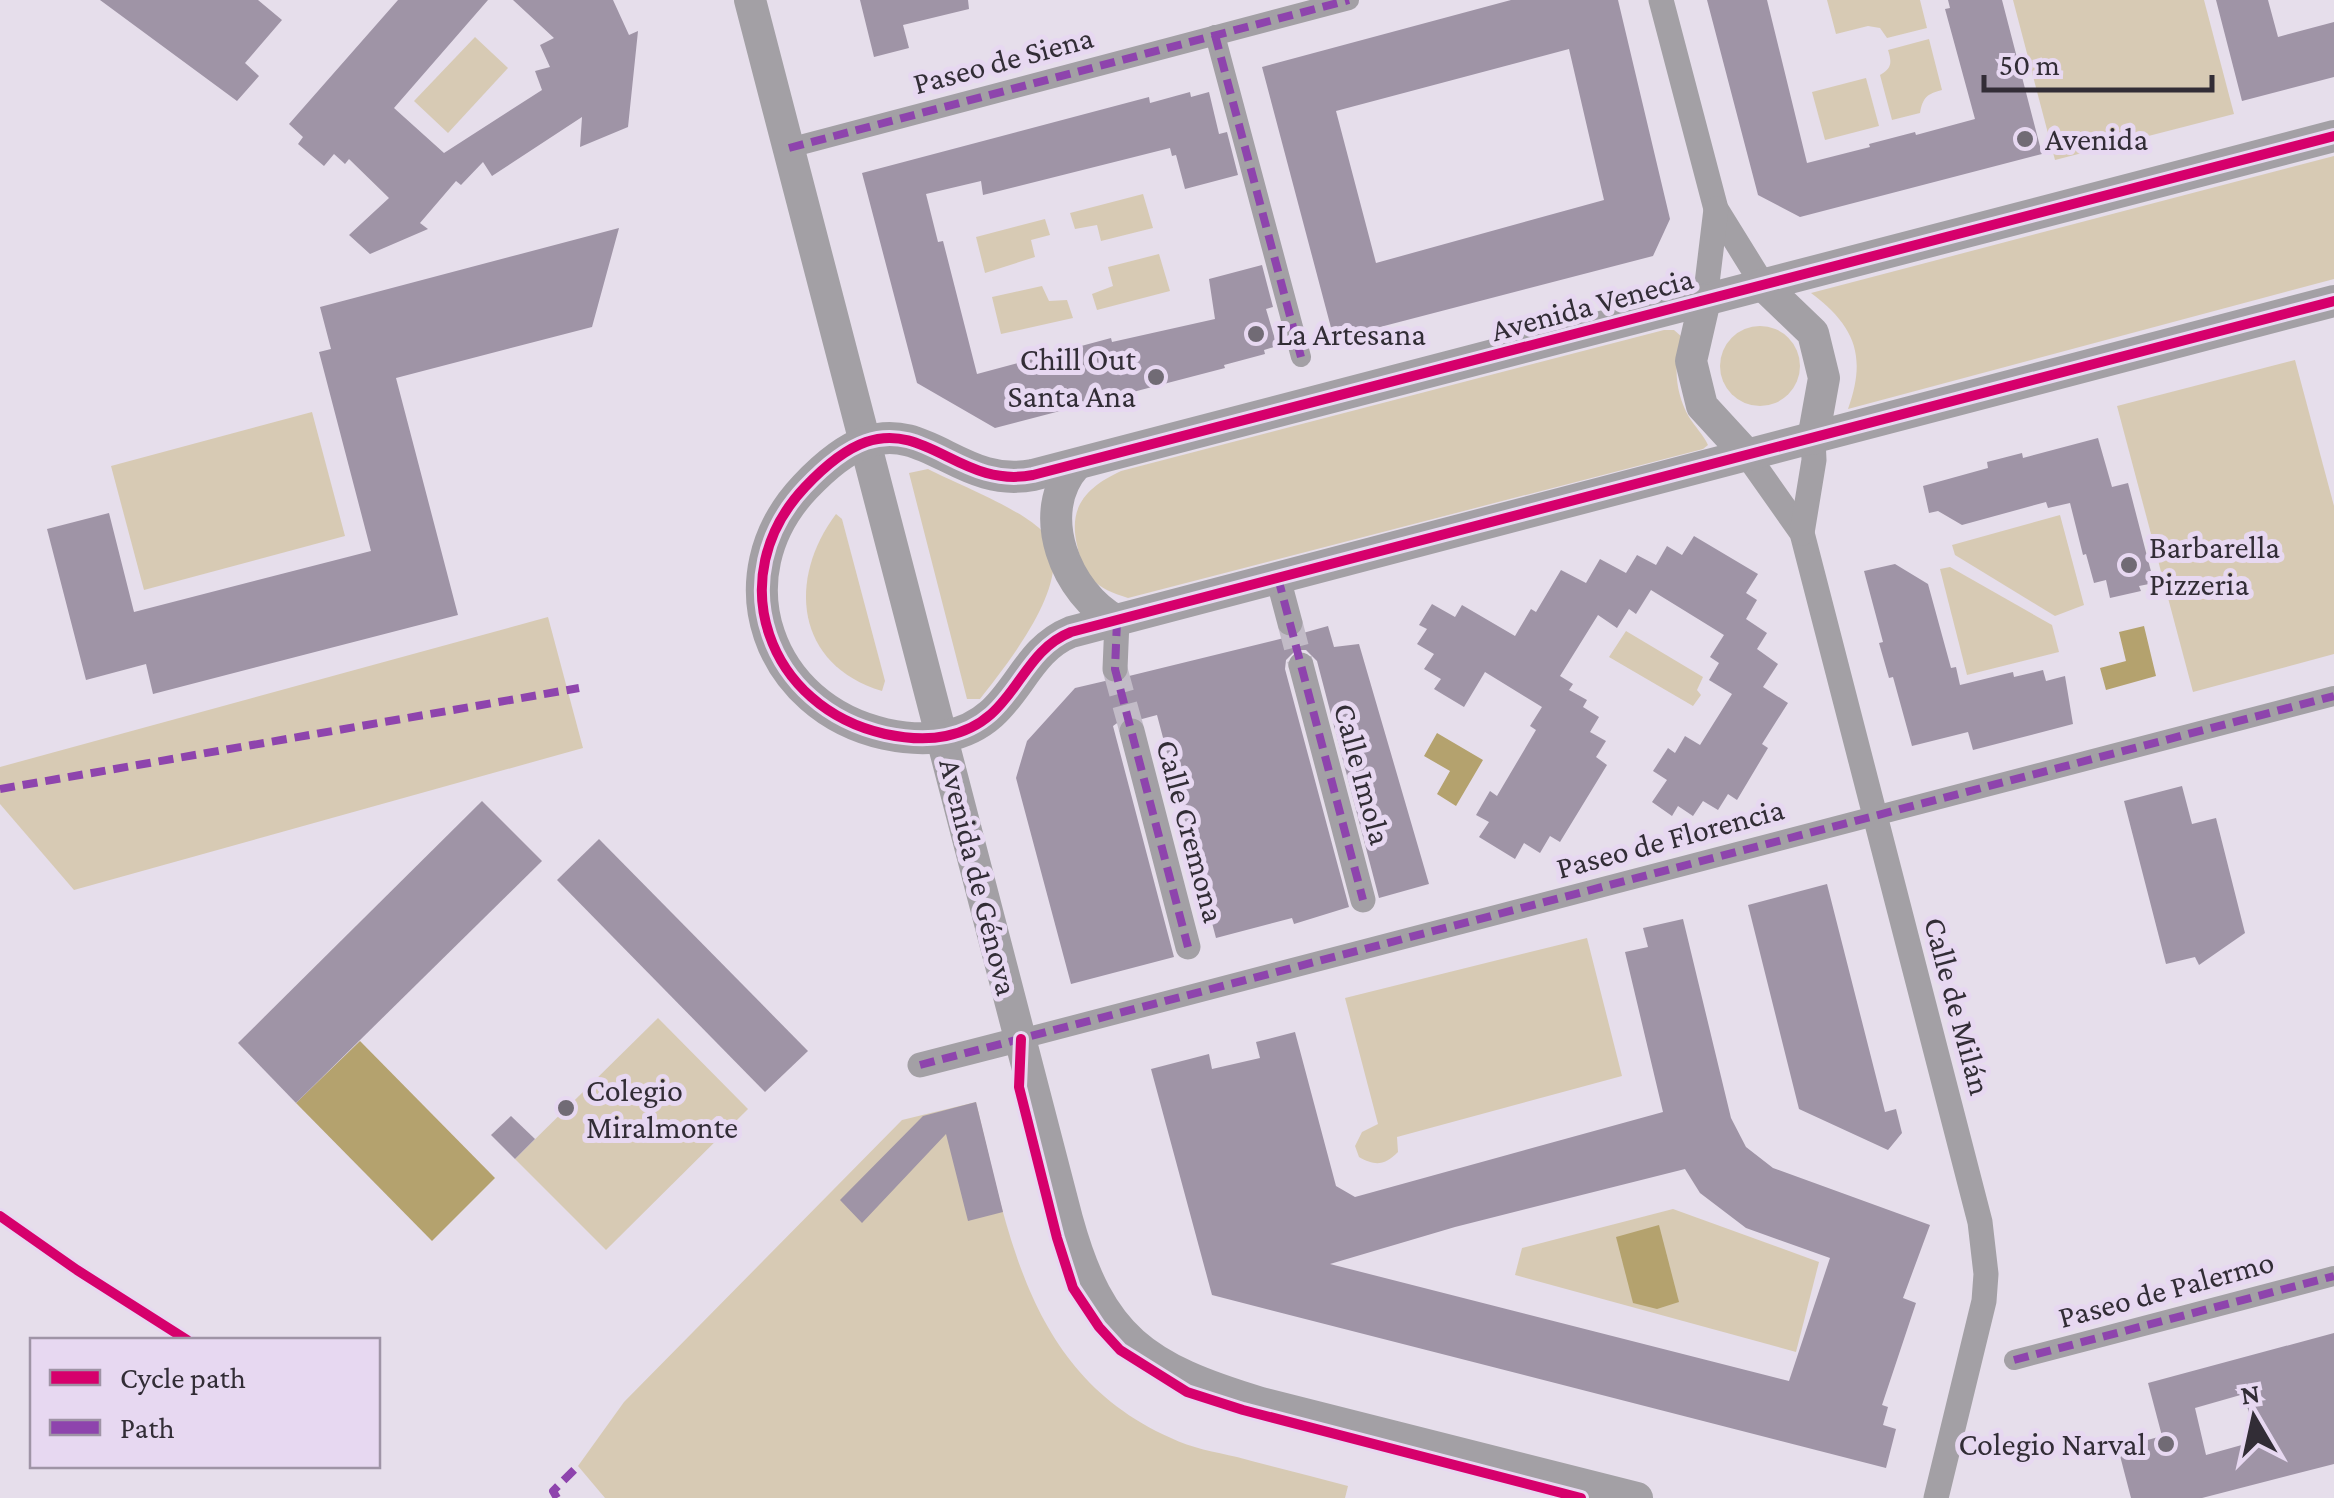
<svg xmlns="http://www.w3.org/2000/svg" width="2334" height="1498" viewBox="0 0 2334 1498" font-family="'Crimson Pro',serif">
<rect width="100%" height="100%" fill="#e6deeb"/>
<g fill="#d7cab4">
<path d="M 1827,0 L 1920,0 L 1927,28 L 1887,38 L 1880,28 L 1868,26 L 1836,34 Z"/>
<path d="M 2013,0 L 2204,0 L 2234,114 L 2055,160 Z"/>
<path d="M 475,37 L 508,68 L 448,133 L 414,101 Z"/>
<path d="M 1929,39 L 1942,90 C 1927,94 1923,97 1920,113 L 1892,120 L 1880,75 C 1892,68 1892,63 1888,50 Z"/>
<path d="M 1866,78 L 1879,126 L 1825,140 L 1812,92 Z"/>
<path d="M 2334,156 L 2334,279 L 1848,409 C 1867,356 1855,326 1811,293 Z"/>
<path d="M 1143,194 L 1153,228 L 1101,241 L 1097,225 L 1075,229 L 1070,213 Z"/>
<path d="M 1045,219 L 1050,235 L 1031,240 L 1035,257 L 985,273 L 976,237 Z"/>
<path d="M 1159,254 L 1170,291 L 1097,310 L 1092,294 L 1113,286 L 1108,267 Z"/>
<path d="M 1042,286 L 1049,301 L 1067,300 L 1073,318 L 1001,334 L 992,297 Z"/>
<circle cx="1760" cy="366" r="40"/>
<path d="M 1664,330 L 1674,330 L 1682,337 C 1673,365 1675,392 1689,417 C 1695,427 1703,434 1708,445 L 1703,449 L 1128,598 C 1096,588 1084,578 1077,545 C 1068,506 1087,487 1121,471 Z"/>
<path d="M 2295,360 L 2334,506 L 2334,654 L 2193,692 L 2117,406 Z"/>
<path d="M 312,412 L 345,536 L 144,590 L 111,466 Z"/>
<path d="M 928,469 C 957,484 1024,510 1044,533 C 1080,576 1006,665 980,699 L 967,699 L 909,473 Z"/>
<path d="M 836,514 L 842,519 L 885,681 L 882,691 C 795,665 787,579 836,514 Z"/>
<path d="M 2060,515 L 2084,605 L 2055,616 L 1955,555 L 1952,545 Z"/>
<path d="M 1950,567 L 2052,625 L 2059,652 L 1967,675 L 1940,569 Z"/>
<path d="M 548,617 L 583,748 L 74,890 L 0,804 L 0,767 Z"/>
<path d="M 1626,631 L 1703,677 L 1697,690 L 1701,695 L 1693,706 L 1609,657 Z"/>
<path d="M 1587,938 L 1622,1076 L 1397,1137 L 1398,1152 C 1384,1166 1375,1166 1359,1157 L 1355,1146 L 1362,1132 L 1378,1124 L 1345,998 Z"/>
<path d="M 658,1018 L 748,1109 L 606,1250 L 515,1159 Z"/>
<path d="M 976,1102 C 1009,1237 1029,1375 1171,1438 C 1191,1448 1215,1452 1237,1457 C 1274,1467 1311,1476 1348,1486 L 1345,1498 L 605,1498 L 578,1466 L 624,1402 L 902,1120 Z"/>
<path d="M 1673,1209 L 1819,1262 L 1796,1352 L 1515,1275 L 1522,1248 Z"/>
</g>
<g fill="#b4a26e">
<path d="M 2144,626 L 2156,676 L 2106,690 L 2100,668 L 2126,661 L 2119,632 Z"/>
<path d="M 1437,733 L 1483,760 L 1456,806 L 1437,794 L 1450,771 L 1424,756 Z"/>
<path d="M 360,1041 L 495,1178 L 432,1241 L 296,1103 Z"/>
<path d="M 1659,1225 L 1679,1302 L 1657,1309 L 1633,1303 L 1616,1237 Z"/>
</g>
<g fill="#9f94a6" fill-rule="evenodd">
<path d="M 100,0 L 258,0 L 282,20 L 245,63 L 259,76 L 237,101 Z"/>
<path d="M 398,0 L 488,0 L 394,108 L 444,153 L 542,90 L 535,71 L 550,67 L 540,45 L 554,38 L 513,0 L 613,0 L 629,35 L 638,31 L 628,127 L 580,147 L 582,117 L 492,176 L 483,162 L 461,185 L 456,181 L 420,223 L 428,229 L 370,254 L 349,235 L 389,198 L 349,159 L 345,164 L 334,154 L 324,166 L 298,144 L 303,137 L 289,124 Z"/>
<path d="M 860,0 L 968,0 L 969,9 L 903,25 L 909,48 L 874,57 Z"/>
<path d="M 1511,0 L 1618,0 L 1670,219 L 1653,256 L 1334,339 L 1262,67 ZM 1569,49 L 1604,200 L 1376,263 L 1336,111 Z"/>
<path d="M 1707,0 L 1767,0 L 1807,163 L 1870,147 L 1869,144 L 1915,132 L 1916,135 L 1975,119 L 1945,9 L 1950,8 L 1948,0 L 2002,0 L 2042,154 L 1800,217 L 1758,195 Z"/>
<path d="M 2216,0 L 2268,0 L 2278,37 L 2334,22 L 2334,77 L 2242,101 Z"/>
<path d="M 1190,92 L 1191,97 L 1209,92 L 1219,134 L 1227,132 L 1238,175 L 1185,189 L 1176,155 L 1172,156 L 1170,148 L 983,195 L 981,181 L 926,194 L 938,242 L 943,241 L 977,374 L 1111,338 L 1112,342 L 1215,319 L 1209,279 L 1262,265 L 1273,307 L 1266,309 L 1277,346 L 1264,350 L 1265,354 L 1224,365 L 1225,368 L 995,428 L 917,383 L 862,173 L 1149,97 L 1150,103 Z"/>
<path d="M 619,228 L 592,327 L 396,378 L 458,615 L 153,694 L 146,664 L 86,680 L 47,529 L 109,513 L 134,612 L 371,551 L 319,352 L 331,349 L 320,307 Z"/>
<path d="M 2098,438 L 2112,487 L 2128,483 L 2154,583 L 2139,586 L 2141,591 L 2110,598 L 2106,580 L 2094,583 L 2086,554 L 2083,555 L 2070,503 L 2048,508 L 2046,502 L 1962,525 L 1938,511 L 1929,513 L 1923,486 L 1988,468 L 1987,462 L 2022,453 L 2023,458 Z"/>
<path d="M 1694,536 L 1758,574 L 1746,593 L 1757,600 L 1746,619 L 1767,633 L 1757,649 L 1778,664 L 1763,687 L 1788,703 L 1762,744 L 1768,748 L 1737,800 L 1728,794 L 1718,810 L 1703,801 L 1693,816 L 1678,806 L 1672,816 L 1652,802 L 1667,780 L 1653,771 L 1668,748 L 1675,753 L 1685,736 L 1700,745 L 1732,694 L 1709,680 L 1719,663 L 1710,657 L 1724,635 L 1651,590 L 1636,614 L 1629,609 L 1617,628 L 1598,615 L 1560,676 L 1573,684 L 1569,690 L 1587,700 L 1583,707 L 1599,717 L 1590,732 L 1606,741 L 1596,757 L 1607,765 L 1560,842 L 1550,836 L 1540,853 L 1524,843 L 1515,859 L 1479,837 L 1489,822 L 1476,815 L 1490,791 L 1497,796 L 1536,730 L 1530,726 L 1542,707 L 1485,672 L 1464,707 L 1434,689 L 1441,679 L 1424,669 L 1434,654 L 1417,644 L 1427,629 L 1419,625 L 1432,604 L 1455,617 L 1462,605 L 1515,636 L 1531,609 L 1536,612 L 1561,570 L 1586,583 L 1600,559 L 1626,573 L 1637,555 L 1656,565 L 1667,546 L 1682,555 Z"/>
<path d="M 1895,564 L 1928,584 L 1951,668 L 1956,667 L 1960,685 L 2013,672 L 2014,677 L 2043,670 L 2046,681 L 2065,676 L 2073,724 L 1973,750 L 1968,732 L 1912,746 L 1893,677 L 1889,678 L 1879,643 L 1883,642 L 1864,571 Z"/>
<path d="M 1328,626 L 1334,647 L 1359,644 L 1429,884 L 1379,898 L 1317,661 L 1306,650 L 1296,650 L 1286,660 L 1285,669 L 1349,907 L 1294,924 L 1292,918 L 1216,938 L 1157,715 L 1142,719 L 1127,716 L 1113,726 L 1174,957 L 1071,984 L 1016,778 L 1027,741 L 1075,688 L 1105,681 L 1122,684 L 1129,676 L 1284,638 L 1293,639 L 1303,633 Z"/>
<path d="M 2182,786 L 2192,824 L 2216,818 L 2245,933 L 2199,965 L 2195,957 L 2166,964 L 2124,801 Z"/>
<path d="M 482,801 L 542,861 L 296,1103 L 238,1043 Z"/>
<path d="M 599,839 L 808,1051 L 765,1092 L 557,880 Z"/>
<path d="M 1827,884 L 1885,1112 L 1896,1109 L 1902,1133 L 1888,1150 L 1799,1109 L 1748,905 Z"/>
<path d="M 1683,919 L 1731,1118 L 1746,1147 L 1773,1168 L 1930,1225 L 1903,1298 L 1916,1303 L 1882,1405 L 1888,1407 L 1883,1425 L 1896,1429 L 1886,1468 L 1212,1295 L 1151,1069 L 1209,1054 L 1212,1069 L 1260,1058 L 1256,1042 L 1295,1032 L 1336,1186 L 1355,1197 L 1663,1112 L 1625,952 L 1648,947 L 1643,928 ZM 1685,1169 L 1700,1193 L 1746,1228 L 1830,1258 L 1789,1381 L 1330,1264 L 1455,1227 Z"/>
<path d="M 976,1102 L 1003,1212 L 968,1221 L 946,1134 L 862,1223 L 840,1200 L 923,1116 Z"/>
<path d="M 511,1116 L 535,1139 L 515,1159 L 491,1135 Z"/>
<path d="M 2334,1333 L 2334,1464 L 2202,1498 L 2131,1498 L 2118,1448 L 2162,1436 L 2148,1383 ZM 2244,1394 L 2256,1441 L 2206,1455 L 2195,1408 Z"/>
</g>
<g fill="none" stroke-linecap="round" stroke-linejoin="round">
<g stroke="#c2bbc7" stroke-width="25" stroke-dasharray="25 12" stroke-linecap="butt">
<path d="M 1290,623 L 1301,665"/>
<path d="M 1115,669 L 1132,731"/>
</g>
<g stroke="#a3a0a5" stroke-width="20">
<path d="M 1215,35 L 1301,357"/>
<path d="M 789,148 L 1349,0"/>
<path d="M 1021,1039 L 2334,696"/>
<path d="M 2014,1360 L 2334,1276"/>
</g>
<g stroke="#a3a0a5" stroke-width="25">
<path d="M 1661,0 L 1716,209 L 1763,285"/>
<path d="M 1705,300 L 1716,209"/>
<path d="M 1747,455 L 1802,533 L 1980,1222 L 1986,1274 L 1984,1301 L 1936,1498"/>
<path d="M 1802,533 L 1814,460 L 1813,439"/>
<path d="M 1278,578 L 1290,623"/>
<path d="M 1301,665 L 1363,900"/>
<path d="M 1115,669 L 1117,621"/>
<path d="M 1132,731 L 1188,947"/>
<path d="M 920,1065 L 1021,1039"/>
</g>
<g stroke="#a3a0a5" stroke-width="32">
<path d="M 750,0 L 1067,1219 C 1100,1339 1145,1368 1261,1403 L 1637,1498"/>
<path d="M 2334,136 L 1033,475 C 962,489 927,421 866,442 C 843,450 822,469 805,487 C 720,577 768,708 885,734 C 904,738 927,740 946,736 C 1017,722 1016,654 1071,632 L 2334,301"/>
<path d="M 1763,285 L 1813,333 L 1824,378 L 1813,439"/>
<path d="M 1705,300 L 1691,361 L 1702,406 L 1747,455"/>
<path d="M 1076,465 C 1033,512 1066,594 1117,621"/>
</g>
<g stroke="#8e44ad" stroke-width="8" stroke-dasharray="15 8" stroke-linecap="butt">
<path d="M 1215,35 L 1301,357"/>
<path d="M 789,148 L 1349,0"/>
<path d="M 1278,578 L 1363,900"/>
<path d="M 1117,621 L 1115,669 L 1188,947"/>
<path d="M 0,789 L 579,688"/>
<path d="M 920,1065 L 2334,696"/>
<path d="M 2014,1360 L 2334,1276"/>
<path d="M 557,1498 L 553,1491 L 578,1466"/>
</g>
<g stroke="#e7d8f1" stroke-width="16">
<g id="cycleway">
<path d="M 2334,136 L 1033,475 C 962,489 927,421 866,442 C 843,450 822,469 805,487 C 720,577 768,708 885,734 C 904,738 927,740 946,736 C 1017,722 1016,654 1071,632 L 2334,301"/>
<path d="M 1021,1039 L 1019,1087 L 1057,1238 L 1073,1288 L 1099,1327 L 1120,1350 L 1187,1392 L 1243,1410 L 1581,1498"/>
<path d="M 0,1216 L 77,1270 L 187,1340"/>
</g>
</g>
<use href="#cycleway" stroke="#d6006c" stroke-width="10"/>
</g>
<g fill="#716b75" stroke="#e7d8f1" stroke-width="4">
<circle cx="2025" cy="139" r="10"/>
<circle cx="1256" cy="334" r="10"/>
<circle cx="1156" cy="377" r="10"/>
<circle cx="2129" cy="565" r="10"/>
<circle cx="566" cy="1108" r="10"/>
<circle cx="2166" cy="1444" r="10"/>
</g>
<g text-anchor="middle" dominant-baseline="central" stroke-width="10" stroke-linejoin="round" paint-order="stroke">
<g font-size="32" fill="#322d36" stroke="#e7d8f1">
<text transform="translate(1003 60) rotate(-15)">Paseo de Siena</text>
<text transform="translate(1592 304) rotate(-15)">Avenida Venecia</text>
<text transform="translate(1363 774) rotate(75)">Calle Imola</text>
<text transform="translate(1191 831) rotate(75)">Calle Cremona</text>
<text transform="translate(1670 838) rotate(-15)">Paseo de Florencia</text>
<text transform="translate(979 877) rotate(76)">Avenida de Génova</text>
<text transform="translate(1958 1006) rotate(75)">Calle de Milán</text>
<text transform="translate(2166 1289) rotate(-15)">Paseo de Palermo</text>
</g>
<g font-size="32" fill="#322d36" stroke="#e7d8f1" text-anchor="start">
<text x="2045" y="139">Avenida</text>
<text x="1276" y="334">La Artesana</text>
<text x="1136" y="359" text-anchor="end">Chill Out<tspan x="1136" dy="37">Santa Ana</tspan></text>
<text x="2149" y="547">Barbarella<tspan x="2149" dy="37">Pizzeria</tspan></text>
<text x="586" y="1090">Colegio<tspan x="586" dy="37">Miralmonte</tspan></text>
<text x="2146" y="1444" text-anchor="end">Colegio Narval</text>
</g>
</g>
<rect x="30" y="1338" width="350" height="130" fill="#e7d8f1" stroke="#9f94a6" stroke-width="2.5"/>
<rect x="50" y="1370" width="50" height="15" fill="#d6006c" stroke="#9f94a6" stroke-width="2.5"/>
<text x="120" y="1388" font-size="30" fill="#322d36">Cycle path</text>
<rect x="50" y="1420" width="50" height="15" fill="#8e44ad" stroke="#9f94a6" stroke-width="2.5"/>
<text x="120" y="1438" font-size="30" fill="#322d36">Path</text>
<g transform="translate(2254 1418) rotate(351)" stroke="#e7d8f1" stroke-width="8" paint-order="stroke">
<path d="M0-8L18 38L0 25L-18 38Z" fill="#322d36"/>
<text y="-15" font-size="28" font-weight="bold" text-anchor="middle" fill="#322d36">N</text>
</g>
<path d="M1984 75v15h228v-15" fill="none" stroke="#322d36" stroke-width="5"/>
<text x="1999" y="75" font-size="30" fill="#322d36" stroke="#e7d8f1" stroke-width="8" paint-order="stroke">50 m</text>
</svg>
